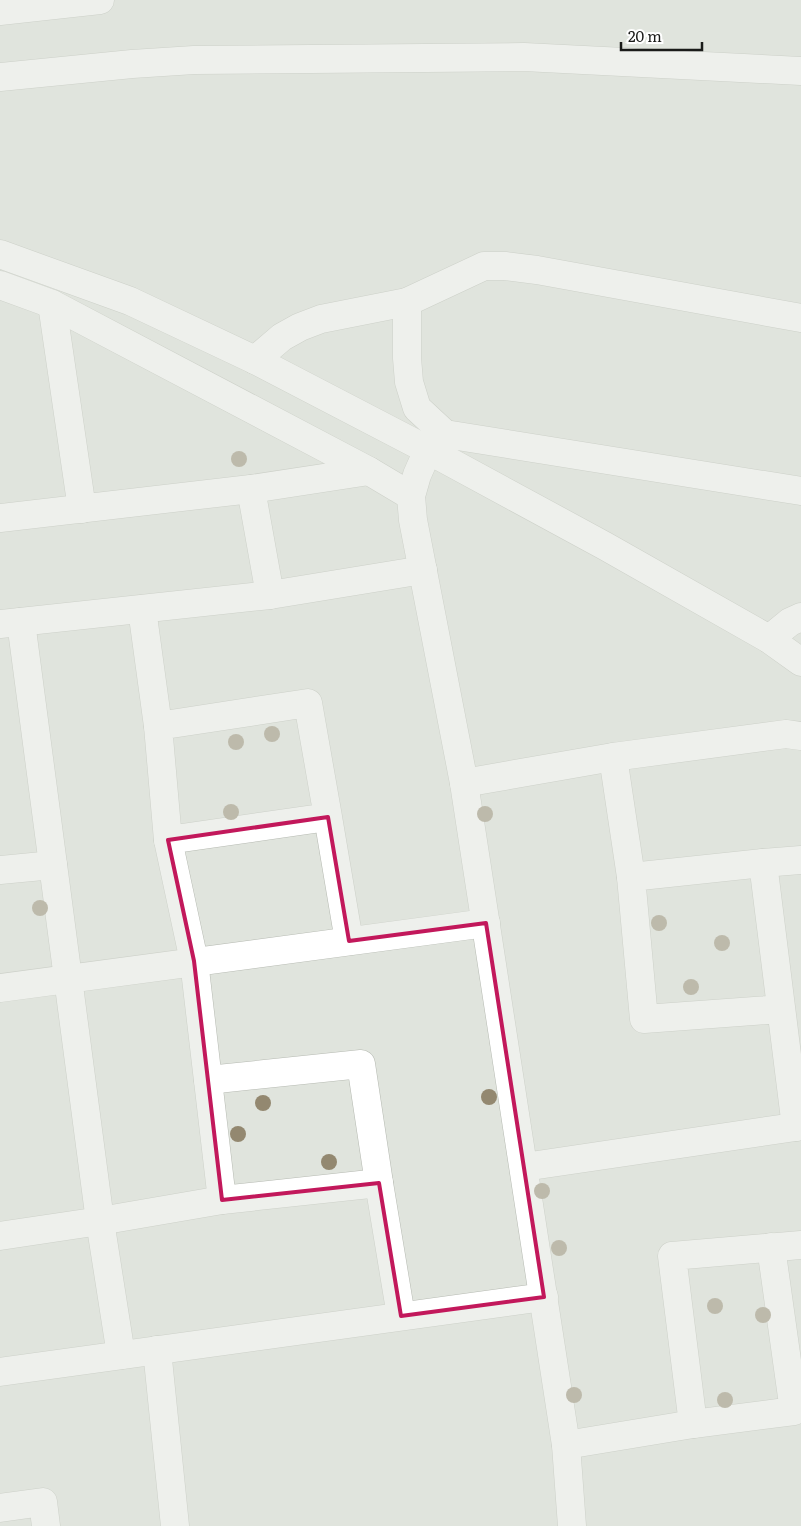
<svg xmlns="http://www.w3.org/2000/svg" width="801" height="1526" viewBox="0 0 801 1526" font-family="Literata,serif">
<rect width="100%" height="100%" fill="#e0e4dd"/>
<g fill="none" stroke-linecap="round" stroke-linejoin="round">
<g stroke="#b6bab2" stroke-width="29">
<g id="street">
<path d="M 0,77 L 132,64 L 194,60 L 524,57 L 801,71"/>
<path d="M 0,254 L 130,301 L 255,360 L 428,450 L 605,546 L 769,639 L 801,662"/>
<path d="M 0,285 L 52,304 L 369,471 L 411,496"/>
<path d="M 407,302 L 407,358 L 409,382 L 417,408 L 445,434"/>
<path d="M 52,304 L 82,509"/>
<path d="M 255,360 L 282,337 L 300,327 L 321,319 L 407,302 L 484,266 L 505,266 L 537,270 L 801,318"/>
<path d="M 251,489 L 369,471"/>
<path d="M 0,518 L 251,489 L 270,595"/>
<path d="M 142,609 L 158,726"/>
<path d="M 21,622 L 100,1221 L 121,1355"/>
<path d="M 0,624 L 270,595 L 423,570"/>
<path d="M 769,639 L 790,622 L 801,617"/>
<path d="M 613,757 L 631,877"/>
<path d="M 464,783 L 613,757 L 786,734 L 801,736"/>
<path d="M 328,817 L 308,703 L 158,726 L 168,840 L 328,817 L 349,941"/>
<path d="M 168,840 L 194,961 L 222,1200 L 379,1183 L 401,1316"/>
<path d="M 763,863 L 801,860"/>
<path d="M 0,870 L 53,865"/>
<path d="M 0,988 L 486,923"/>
<path d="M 781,1009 L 644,1019 L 631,877 L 763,863 L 796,1127"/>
<path d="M 208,1080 L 361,1064 L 379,1183"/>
<path d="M 524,1167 L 801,1126"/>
<path d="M 0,1236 L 100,1221 L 222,1200"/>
<path d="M 157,1350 L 175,1526"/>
<path d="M 0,1372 L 544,1297"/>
<path d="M 693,1424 L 794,1411 L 771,1247"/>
<path d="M 566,1445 L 693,1424 L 672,1256 L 801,1245"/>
<path d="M 0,1508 L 43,1502 L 46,1526"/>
<path d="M 572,1526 L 566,1445 L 464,783 L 413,520 L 411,496 L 417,475 L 428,450 L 445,434 L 801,491"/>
</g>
</g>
<g stroke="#b6bab2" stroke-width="29">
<path id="primary" d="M 0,11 L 100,0"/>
</g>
<use href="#street" stroke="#fff" stroke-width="28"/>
<use href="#primary" stroke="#fff" stroke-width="28"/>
</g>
<g fill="#938870">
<circle cx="239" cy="459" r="8"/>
<circle cx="272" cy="734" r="8"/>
<circle cx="236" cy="742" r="8"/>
<circle cx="231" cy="812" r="8"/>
<circle cx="485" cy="814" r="8"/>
<circle cx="40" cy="908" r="8"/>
<circle cx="659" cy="923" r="8"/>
<circle cx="722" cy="943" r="8"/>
<circle cx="691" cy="987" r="8"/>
<circle cx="489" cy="1097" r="8"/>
<circle cx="263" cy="1103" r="8"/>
<circle cx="238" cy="1134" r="8"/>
<circle cx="329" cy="1162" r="8"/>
<circle cx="542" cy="1191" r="8"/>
<circle cx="559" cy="1248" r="8"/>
<circle cx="715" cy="1306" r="8"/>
<circle cx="763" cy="1315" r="8"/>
<circle cx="574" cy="1395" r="8"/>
<circle cx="725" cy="1400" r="8"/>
</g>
<path d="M0 0H801V1526H0ZM 328,817 L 349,941 L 486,923 L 544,1297 L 401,1316 L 379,1183 L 222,1200 L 194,961 L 168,840 Z" fill="#e0e4dd" fill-opacity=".55" fill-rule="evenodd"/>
<path fill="none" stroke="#c2185b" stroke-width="4" stroke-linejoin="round" d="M 328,817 L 349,941 L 486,923 L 544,1297 L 401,1316 L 379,1183 L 222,1200 L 194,961 L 168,840 Z"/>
<path d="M621 42v8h81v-8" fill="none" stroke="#1a1b19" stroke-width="2.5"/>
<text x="628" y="42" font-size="15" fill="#1a1b19" stroke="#ffffff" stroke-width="4" paint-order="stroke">20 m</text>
</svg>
